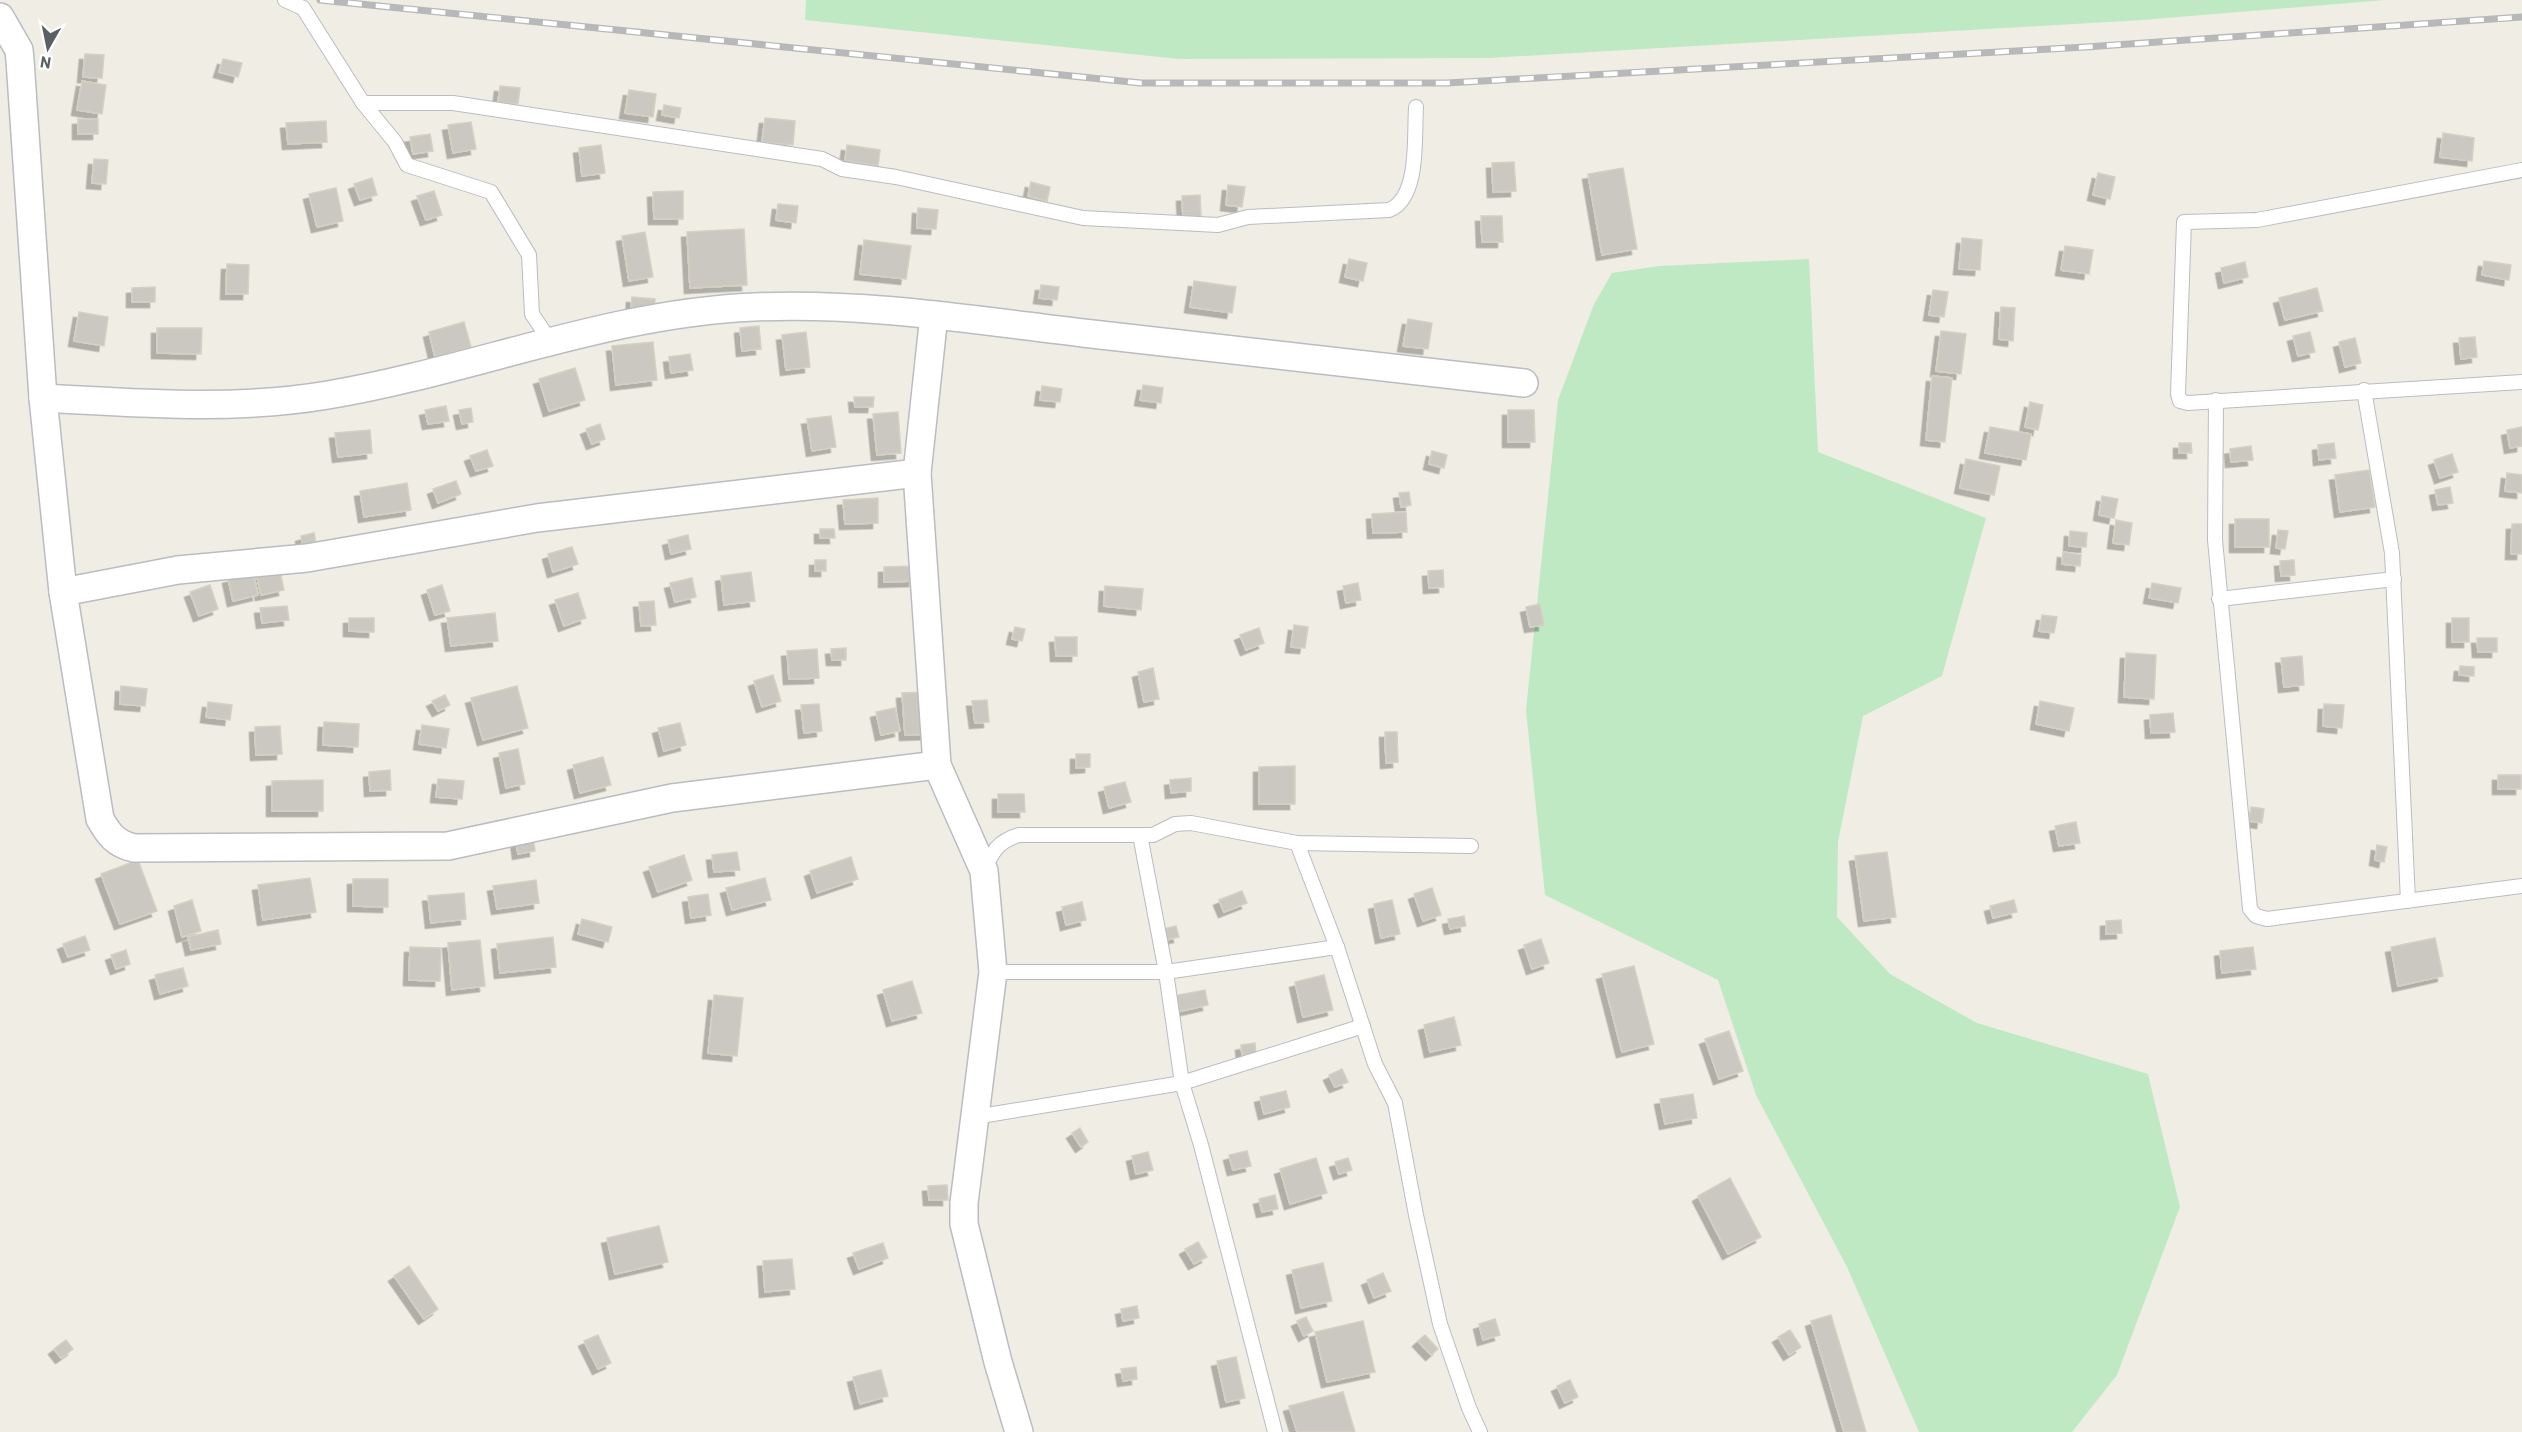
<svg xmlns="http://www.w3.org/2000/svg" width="2522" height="1432" viewBox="0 0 2522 1432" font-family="Barlow,sans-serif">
<defs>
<filter id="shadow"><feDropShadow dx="-5.5" dy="5.5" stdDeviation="0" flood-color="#0004"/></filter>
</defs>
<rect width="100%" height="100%" fill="#f0eee4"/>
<g fill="#bfe9c2">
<path d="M 806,0 L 2385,0 L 2142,20 L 1489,58 L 1179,59 L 805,20 Z"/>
<path d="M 1809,259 L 1818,452 L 1986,518 L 1942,676 L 1863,716 L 1838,842 L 1837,917 L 1890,974 L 1977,1023 L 2148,1074 L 2180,1207 L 2117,1375 L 2072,1432 L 1919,1432 L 1847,1267 L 1756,1095 L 1718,980 L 1545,895 L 1526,710 L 1558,400 L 1594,304 L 1612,273 L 1659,266 Z"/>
</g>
<g fill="#cbc8c1" stroke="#d5d0c2" stroke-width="1.5" filter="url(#shadow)">
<path d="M 85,54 L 104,55 L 102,78 L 83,77 Z"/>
<path d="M 223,59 L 242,63 L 238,77 L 219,72 Z"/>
<path d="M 82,81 L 106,85 L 102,114 L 77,110 Z"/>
<path d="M 500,86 L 520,88 L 518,104 L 498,102 Z"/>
<path d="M 629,90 L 656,94 L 653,117 L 625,113 Z"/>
<path d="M 664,105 L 681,108 L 679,118 L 662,115 Z"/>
<path d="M 765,118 L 795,121 L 793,145 L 762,142 Z"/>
<rect x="78" y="119" width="20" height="15"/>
<path d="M 326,121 L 327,142 L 288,144 L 286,123 Z"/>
<path d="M 471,122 L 476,149 L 453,153 L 448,125 Z"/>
<path d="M 2443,133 L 2474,138 L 2472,161 L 2440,157 Z"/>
<path d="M 430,134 L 433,151 L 413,154 L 410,137 Z"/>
<path d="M 601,145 L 605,173 L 582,176 L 579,148 Z"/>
<path d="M 847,145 L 880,150 L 878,166 L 845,160 Z"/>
<path d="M 94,159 L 108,160 L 106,184 L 92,183 Z"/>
<path d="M 1514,162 L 1516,191 L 1493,192 L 1492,163 Z"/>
<path d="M 1623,168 L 1637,249 L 1602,255 L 1588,174 Z"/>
<path d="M 2098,173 L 2115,177 L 2110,199 L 2093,195 Z"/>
<path d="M 372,178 L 377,195 L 360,200 L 354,184 Z"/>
<path d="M 1031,182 L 1050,187 L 1047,201 L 1028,196 Z"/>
<path d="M 1228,185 L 1245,187 L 1242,207 L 1226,205 Z"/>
<path d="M 336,188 L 343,221 L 317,227 L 309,194 Z"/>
<path d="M 434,191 L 442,215 L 426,220 L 417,196 Z"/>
<path d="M 683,191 L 683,219 L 654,219 L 653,192 Z"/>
<path d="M 1200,195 L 1201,217 L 1183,218 L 1182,196 Z"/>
<path d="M 778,204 L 798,206 L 796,223 L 776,220 Z"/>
<path d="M 918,208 L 938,210 L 936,229 L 917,228 Z"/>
<path d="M 1481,216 L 1502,216 L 1503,242 L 1482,242 Z"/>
<path d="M 744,229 L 747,285 L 690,288 L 687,232 Z"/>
<path d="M 645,232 L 653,277 L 629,281 L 622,236 Z"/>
<path d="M 1962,238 L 1982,240 L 1980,270 L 1959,269 Z"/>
<path d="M 864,240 L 911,246 L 906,279 L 860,274 Z"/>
<path d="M 2065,246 L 2093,250 L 2089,274 L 2061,270 Z"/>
<path d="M 1349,259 L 1367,263 L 1363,281 L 1345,277 Z"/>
<path d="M 2484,261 L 2511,265 L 2509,280 L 2482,275 Z"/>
<path d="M 2245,262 L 2248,277 L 2224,283 L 2221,268 Z"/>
<path d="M 227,264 L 249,265 L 248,294 L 226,294 Z"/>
<path d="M 1194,281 L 1236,287 L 1232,313 L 1190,307 Z"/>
<path d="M 1041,285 L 1059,287 L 1057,300 L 1039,298 Z"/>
<path d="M 155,287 L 155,302 L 132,302 L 132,288 Z"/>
<path d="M 2317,288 L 2323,311 L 2285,320 L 2279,298 Z"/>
<path d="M 1933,290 L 1948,292 L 1944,317 L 1929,315 Z"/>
<path d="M 632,297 L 655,299 L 654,316 L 631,314 Z"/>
<path d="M 2001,307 L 2015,308 L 2013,341 L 1999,339 Z"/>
<path d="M 79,312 L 108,317 L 104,346 L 74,341 Z"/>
<path d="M 1408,319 L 1432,323 L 1428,349 L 1403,346 Z"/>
<path d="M 464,322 L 471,347 L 435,357 L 429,332 Z"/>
<path d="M 759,326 L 761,349 L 742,351 L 740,328 Z"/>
<path d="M 157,328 L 202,328 L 201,354 L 157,353 Z"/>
<path d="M 1941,331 L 1966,334 L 1961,374 L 1936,371 Z"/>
<path d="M 806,332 L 810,367 L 786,370 L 782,335 Z"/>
<path d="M 2310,332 L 2315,352 L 2298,356 L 2293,336 Z"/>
<path d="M 2475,337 L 2477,357 L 2461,359 L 2459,338 Z"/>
<path d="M 2355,338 L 2361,363 L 2345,367 L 2339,342 Z"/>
<path d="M 653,342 L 657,380 L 616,385 L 612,346 Z"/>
<path d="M 690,354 L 693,370 L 671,373 L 669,357 Z"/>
<path d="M 575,368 L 585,400 L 549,411 L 539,379 Z"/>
<path d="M 1932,376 L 1952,378 L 1945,442 L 1926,440 Z"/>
<path d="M 1143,385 L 1163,388 L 1161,403 L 1140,400 Z"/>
<path d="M 1042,386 L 1062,389 L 1060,402 L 1040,400 Z"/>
<path d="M 854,397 L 874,397 L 873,407 L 855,407 Z"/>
<path d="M 2030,402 L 2043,405 L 2038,430 L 2025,427 Z"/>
<path d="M 446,406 L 449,421 L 428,424 L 425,410 Z"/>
<path d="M 471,408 L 473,422 L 462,424 L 459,410 Z"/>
<path d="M 1508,410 L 1534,410 L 1535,442 L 1508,442 Z"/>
<path d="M 898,412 L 901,453 L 877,455 L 873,414 Z"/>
<path d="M 831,416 L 836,447 L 812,451 L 807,419 Z"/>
<path d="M 600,424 L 605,439 L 592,444 L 586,429 Z"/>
<path d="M 1990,427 L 2031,434 L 2026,460 L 1985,453 Z"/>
<path d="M 2522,427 L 2522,446 L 2510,448 L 2507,430 Z"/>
<path d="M 370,430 L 372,453 L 338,457 L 335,433 Z"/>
<path d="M 2179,443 L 2191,443 L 2192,453 L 2179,453 Z"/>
<path d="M 2334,443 L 2336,458 L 2319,460 L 2318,445 Z"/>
<path d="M 2251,446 L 2253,460 L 2231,462 L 2230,449 Z"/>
<path d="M 487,450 L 493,466 L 476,471 L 470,456 Z"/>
<path d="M 1432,451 L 1447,455 L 1444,468 L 1429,464 Z"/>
<path d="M 2452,454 L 2458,472 L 2440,478 L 2434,460 Z"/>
<path d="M 1966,459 L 2000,466 L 1994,495 L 1960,488 Z"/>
<path d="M 2369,470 L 2375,507 L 2340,512 L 2335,475 Z"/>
<path d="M 2507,473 L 2522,475 L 2522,493 L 2505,491 Z"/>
<path d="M 456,481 L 461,494 L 438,503 L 433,489 Z"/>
<path d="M 407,483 L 411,510 L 364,517 L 360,491 Z"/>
<path d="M 2450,487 L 2453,503 L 2438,505 L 2435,490 Z"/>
<path d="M 1409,492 L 1411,505 L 1401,507 L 1399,493 Z"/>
<path d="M 2102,496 L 2118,499 L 2114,518 L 2099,515 Z"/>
<path d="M 878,498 L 878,523 L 845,524 L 843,500 Z"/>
<path d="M 1406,512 L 1407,532 L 1373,533 L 1372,514 Z"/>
<rect x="2235" y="519" width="34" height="28"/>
<path d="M 2116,520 L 2132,523 L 2129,545 L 2113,543 Z"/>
<path d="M 2512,524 L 2522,524 L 2522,554 L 2511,554 Z"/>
<path d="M 820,529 L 834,529 L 835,538 L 820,538 Z"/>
<path d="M 2278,530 L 2288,531 L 2285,549 L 2276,548 Z"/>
<path d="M 2070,531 L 2087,533 L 2086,547 L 2069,546 Z"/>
<path d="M 314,533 L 317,549 L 304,552 L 301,536 Z"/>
<path d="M 688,535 L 691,549 L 671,554 L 668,540 Z"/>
<path d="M 572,547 L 578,564 L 553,572 L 548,554 Z"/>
<path d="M 2063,552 L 2081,555 L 2080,566 L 2062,564 Z"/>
<rect x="815" y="560" width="11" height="11"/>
<path d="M 2294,560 L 2295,575 L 2281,576 L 2280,561 Z"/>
<path d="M 914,566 L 914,581 L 884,582 L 884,567 Z"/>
<path d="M 279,567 L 284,590 L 261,595 L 256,572 Z"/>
<path d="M 1443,570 L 1444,587 L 1429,588 L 1428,571 Z"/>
<path d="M 253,572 L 258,595 L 233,601 L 228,578 Z"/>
<path d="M 751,572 L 755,601 L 724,605 L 721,576 Z"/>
<path d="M 692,578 L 696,597 L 675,602 L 670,583 Z"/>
<path d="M 1358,583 L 1361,600 L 1346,603 L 1343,586 Z"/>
<path d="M 2152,583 L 2181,588 L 2178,603 L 2149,598 Z"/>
<path d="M 210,585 L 218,609 L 199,616 L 190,592 Z"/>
<path d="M 442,585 L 450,611 L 435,615 L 427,590 Z"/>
<path d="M 1105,586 L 1143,589 L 1141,610 L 1104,606 Z"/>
<path d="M 578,593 L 586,618 L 564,626 L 555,600 Z"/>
<path d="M 654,601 L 656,625 L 641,626 L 639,602 Z"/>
<path d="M 1540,604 L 1544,625 L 1530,627 L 1526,607 Z"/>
<path d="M 287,606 L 289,620 L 262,623 L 260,608 Z"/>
<path d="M 495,613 L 498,641 L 451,646 L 447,618 Z"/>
<path d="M 2042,615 L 2057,617 L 2054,633 L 2039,631 Z"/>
<path d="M 349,618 L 374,618 L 374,632 L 349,631 Z"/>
<rect x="2452" y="618" width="17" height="24"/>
<path d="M 1294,625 L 1308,627 L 1305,648 L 1291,647 Z"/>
<path d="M 1015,627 L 1025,629 L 1022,641 L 1012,639 Z"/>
<path d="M 1259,628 L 1264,643 L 1246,650 L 1240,635 Z"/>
<path d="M 1055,637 L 1077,637 L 1077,656 L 1056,656 Z"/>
<path d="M 2477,638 L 2497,638 L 2497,652 L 2478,652 Z"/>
<path d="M 846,648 L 846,660 L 832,660 L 831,649 Z"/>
<path d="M 817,649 L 819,678 L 789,679 L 787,651 Z"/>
<path d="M 2126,653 L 2156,655 L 2154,699 L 2124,697 Z"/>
<path d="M 2302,656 L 2304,685 L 2284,687 L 2281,658 Z"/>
<path d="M 2460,666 L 2474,667 L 2474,676 L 2459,675 Z"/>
<path d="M 1153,668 L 1159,699 L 1144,702 L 1138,672 Z"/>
<path d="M 773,675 L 781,701 L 762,707 L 754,681 Z"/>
<path d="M 121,686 L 147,689 L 145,706 L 120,704 Z"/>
<path d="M 517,686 L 528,728 L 483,740 L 471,698 Z"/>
<path d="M 928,692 L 931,734 L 905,735 L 902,693 Z"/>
<path d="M 445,695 L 450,705 L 438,711 L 432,701 Z"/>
<path d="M 987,700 L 989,722 L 975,723 L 972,701 Z"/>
<path d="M 2040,701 L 2074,708 L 2069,731 L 2036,724 Z"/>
<path d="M 208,702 L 232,705 L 230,720 L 206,717 Z"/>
<path d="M 819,704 L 822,731 L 804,733 L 801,705 Z"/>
<path d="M 2324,704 L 2344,705 L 2342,728 L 2323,726 Z"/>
<path d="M 895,708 L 900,731 L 881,735 L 876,712 Z"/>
<path d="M 2173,713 L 2175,732 L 2151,733 L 2150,715 Z"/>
<path d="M 324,722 L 359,724 L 358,747 L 323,745 Z"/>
<path d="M 680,723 L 686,745 L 664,751 L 658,728 Z"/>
<path d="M 422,725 L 449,729 L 446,748 L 419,744 Z"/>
<path d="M 280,726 L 282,754 L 256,755 L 255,727 Z"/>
<path d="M 1385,732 L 1397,732 L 1398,762 L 1386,763 Z"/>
<path d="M 518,749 L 525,784 L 506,788 L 499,753 Z"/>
<path d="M 1076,754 L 1090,754 L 1090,767 L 1076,768 Z"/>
<path d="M 603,757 L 611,785 L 580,793 L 573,765 Z"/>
<path d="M 1295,766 L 1295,804 L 1259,804 L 1259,767 Z"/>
<path d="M 390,770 L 391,790 L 370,791 L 369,772 Z"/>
<rect x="2498" y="775" width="23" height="14"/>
<path d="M 1191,778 L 1191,791 L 1171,793 L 1170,780 Z"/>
<path d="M 438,779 L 464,781 L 462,799 L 436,797 Z"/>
<path d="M 323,780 L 323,811 L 272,811 L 272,781 Z"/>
<path d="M 1125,782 L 1131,802 L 1109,808 L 1104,787 Z"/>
<path d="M 998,794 L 1024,794 L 1025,812 L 998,812 Z"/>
<path d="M 2251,807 L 2264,809 L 2262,823 L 2249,821 Z"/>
<path d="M 2076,822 L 2080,843 L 2059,846 L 2055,826 Z"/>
<path d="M 533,836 L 535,851 L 518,854 L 516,839 Z"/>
<path d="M 2377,845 L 2387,847 L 2384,862 L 2375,860 Z"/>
<path d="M 737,852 L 740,870 L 714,872 L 712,855 Z"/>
<path d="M 1887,852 L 1896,917 L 1864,921 L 1855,856 Z"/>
<path d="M 684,855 L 692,880 L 658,892 L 649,867 Z"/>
<path d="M 851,857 L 858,879 L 817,893 L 810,871 Z"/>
<path d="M 138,860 L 157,911 L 120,924 L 101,874 Z"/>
<path d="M 310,878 L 316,912 L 263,920 L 258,885 Z"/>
<path d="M 765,878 L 771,900 L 732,910 L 726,888 Z"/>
<path d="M 353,879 L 388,879 L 388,907 L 353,906 Z"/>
<path d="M 536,880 L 539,903 L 497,909 L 493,886 Z"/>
<path d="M 1432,888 L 1441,915 L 1423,921 L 1414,894 Z"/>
<path d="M 1242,891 L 1247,903 L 1224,912 L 1219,900 Z"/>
<path d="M 464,893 L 466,919 L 431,923 L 428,896 Z"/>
<path d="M 708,894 L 711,915 L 691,918 L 688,897 Z"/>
<path d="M 192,900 L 201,931 L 182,937 L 174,906 Z"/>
<path d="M 1392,900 L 1400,934 L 1381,938 L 1374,904 Z"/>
<path d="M 2014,900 L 2017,912 L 1993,918 L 1990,906 Z"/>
<path d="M 1082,902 L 1086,920 L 1066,925 L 1062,907 Z"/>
<path d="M 1464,916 L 1466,926 L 1450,929 L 1448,919 Z"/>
<path d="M 582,919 L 612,927 L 608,942 L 578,934 Z"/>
<path d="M 2121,920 L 2122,933 L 2106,934 L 2106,921 Z"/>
<path d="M 1176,926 L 1179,937 L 1166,940 L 1163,929 Z"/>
<path d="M 218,930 L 221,944 L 191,950 L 188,937 Z"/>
<path d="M 85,936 L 90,950 L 68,957 L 63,944 Z"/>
<path d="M 553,937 L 556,967 L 500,973 L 497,944 Z"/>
<path d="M 2435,938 L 2443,976 L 2398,986 L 2391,947 Z"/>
<path d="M 1541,939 L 1549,963 L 1532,969 L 1524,945 Z"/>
<path d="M 480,940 L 485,986 L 452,990 L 448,943 Z"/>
<path d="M 410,947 L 441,948 L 440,981 L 409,980 Z"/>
<path d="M 2253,947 L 2256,969 L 2222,973 L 2220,951 Z"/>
<path d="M 126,950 L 130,964 L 116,969 L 111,955 Z"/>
<path d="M 1634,966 L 1654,1044 L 1622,1052 L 1602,974 Z"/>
<path d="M 183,968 L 188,986 L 160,994 L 155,975 Z"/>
<path d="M 1324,975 L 1333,1010 L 1303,1017 L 1295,982 Z"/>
<path d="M 912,981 L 922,1013 L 892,1021 L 883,990 Z"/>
<path d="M 1205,990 L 1208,1005 L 1177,1012 L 1173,996 Z"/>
<path d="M 714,995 L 743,998 L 737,1056 L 708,1053 Z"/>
<path d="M 1454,1017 L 1461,1045 L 1430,1052 L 1424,1025 Z"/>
<path d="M 1729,1031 L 1743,1071 L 1719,1079 L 1705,1039 Z"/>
<path d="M 1255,1043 L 1256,1054 L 1242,1055 L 1241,1045 Z"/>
<path d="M 1342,1069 L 1348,1082 L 1335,1087 L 1329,1075 Z"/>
<path d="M 1286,1091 L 1290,1107 L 1264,1114 L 1260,1097 Z"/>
<path d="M 1693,1094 L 1697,1118 L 1665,1124 L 1660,1099 Z"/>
<path d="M 1080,1128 L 1088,1142 L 1081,1147 L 1072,1133 Z"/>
<path d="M 1247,1151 L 1251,1166 L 1233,1170 L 1229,1155 Z"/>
<path d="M 1148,1152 L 1153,1170 L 1136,1174 L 1132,1156 Z"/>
<path d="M 1316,1158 L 1327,1193 L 1290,1204 L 1280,1169 Z"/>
<path d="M 1348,1158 L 1352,1170 L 1339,1174 L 1335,1162 Z"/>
<path d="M 1730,1178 L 1761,1237 L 1728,1254 L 1698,1196 Z"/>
<path d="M 947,1185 L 948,1200 L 929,1200 L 928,1186 Z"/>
<path d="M 1275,1195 L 1278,1209 L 1262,1212 L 1259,1199 Z"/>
<path d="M 659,1226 L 668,1262 L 615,1274 L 607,1238 Z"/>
<path d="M 1198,1242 L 1207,1257 L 1194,1264 L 1185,1249 Z"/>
<path d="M 883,1243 L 888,1258 L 859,1269 L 853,1253 Z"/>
<path d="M 792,1259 L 795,1289 L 765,1292 L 763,1261 Z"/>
<path d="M 1323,1263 L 1332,1301 L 1301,1308 L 1292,1270 Z"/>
<path d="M 409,1266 L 438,1309 L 424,1319 L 394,1276 Z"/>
<path d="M 1383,1273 L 1391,1291 L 1374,1298 L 1367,1280 Z"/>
<path d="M 1137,1306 L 1139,1318 L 1123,1321 L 1121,1309 Z"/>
<path d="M 1831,1315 L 1866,1432 L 1844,1432 L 1811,1321 Z"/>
<path d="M 1306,1317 L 1313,1331 L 1304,1336 L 1297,1321 Z"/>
<path d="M 1495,1319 L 1500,1335 L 1483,1340 L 1479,1324 Z"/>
<path d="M 1363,1321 L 1375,1372 L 1327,1382 L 1315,1332 Z"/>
<path d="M 1790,1330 L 1801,1347 L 1789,1355 L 1778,1337 Z"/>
<path d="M 598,1335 L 611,1363 L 598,1369 L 584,1341 Z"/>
<path d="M 1425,1335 L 1438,1349 L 1431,1355 L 1418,1341 Z"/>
<path d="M 66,1340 L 73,1349 L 61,1358 L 54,1349 Z"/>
<path d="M 1236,1357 L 1245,1398 L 1226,1402 L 1217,1361 Z"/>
<path d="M 1136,1367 L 1137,1379 L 1123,1381 L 1121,1369 Z"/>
<path d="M 881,1370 L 888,1396 L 860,1404 L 853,1377 Z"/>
<path d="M 1570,1380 L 1578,1397 L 1565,1403 L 1557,1386 Z"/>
<path d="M 1343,1392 L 1355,1432 L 1297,1432 L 1289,1406 Z"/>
</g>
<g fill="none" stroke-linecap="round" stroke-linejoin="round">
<g stroke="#b9bcc1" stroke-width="16">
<g id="lane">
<path d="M 285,0 L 303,8 L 363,103 L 395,142 L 407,165 L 491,192 L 529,255 L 532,314 L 550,341"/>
<path d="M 363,103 L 453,103 L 822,159 L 842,169 L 896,177 L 1083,218 L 1218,225 L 1248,217 L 1389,210 C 1420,198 1414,136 1416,107"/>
<path d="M 2522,170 L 2257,220 L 2184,222 L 2178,394 L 2180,401 L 2188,403 L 2522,382"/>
<path d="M 2364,390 L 2392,553 L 2408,901"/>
<path d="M 2216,400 L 2215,540 L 2250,909 L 2256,916 L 2267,919 L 2522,886"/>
<path d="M 2219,599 L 2394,579"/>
<path d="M 1140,835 L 1166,972 L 1182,1083 L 1201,1145 L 1275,1432"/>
<path d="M 1297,843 L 1337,947 L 1375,1064 L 1395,1103 L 1416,1215 L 1440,1324 L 1469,1408 L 1480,1432"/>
<path d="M 984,871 C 992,852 998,841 1019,835 L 1153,835 L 1175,824 L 1191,823 L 1297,843 L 1471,846"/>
<path d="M 993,972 L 1166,972 L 1337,947"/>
<path d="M 975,1117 L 1182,1083 L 1363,1026"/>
</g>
</g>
<g stroke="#b9bcc1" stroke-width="30">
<g id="street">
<path d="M 0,17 L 19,50 L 20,60 L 43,398 L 63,592 L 100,819 C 109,835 116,844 134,848 L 448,846 L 672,798 L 937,765"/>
<path d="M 934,315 L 917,473 L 937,765 L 984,871 L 993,972 L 964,1203 L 964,1224 L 998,1362 L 1019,1432"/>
<path d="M 43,398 C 138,403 233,411 328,395 C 471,371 608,313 754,307 C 864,302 975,320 1083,333 C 1230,351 1377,367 1524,383"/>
<path d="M 63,592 L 178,570 L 307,558 L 537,518 L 917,473"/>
</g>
</g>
<use href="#lane" stroke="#fff" stroke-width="14"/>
<use href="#street" stroke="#fff" stroke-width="27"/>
<g stroke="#b7b8b9" stroke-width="7">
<path id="rail" d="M 320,0 L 1141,83 L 1447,83 L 2086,47 L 2522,17"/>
</g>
<use href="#rail" stroke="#fff" stroke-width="4.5" stroke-dasharray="14" stroke-linecap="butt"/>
</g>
<g transform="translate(48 48) rotate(189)" stroke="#ffffff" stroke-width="4.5" paint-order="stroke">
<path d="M0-4.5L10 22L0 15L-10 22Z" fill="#5c6066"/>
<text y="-9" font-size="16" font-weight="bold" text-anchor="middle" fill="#5c6066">N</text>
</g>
</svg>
